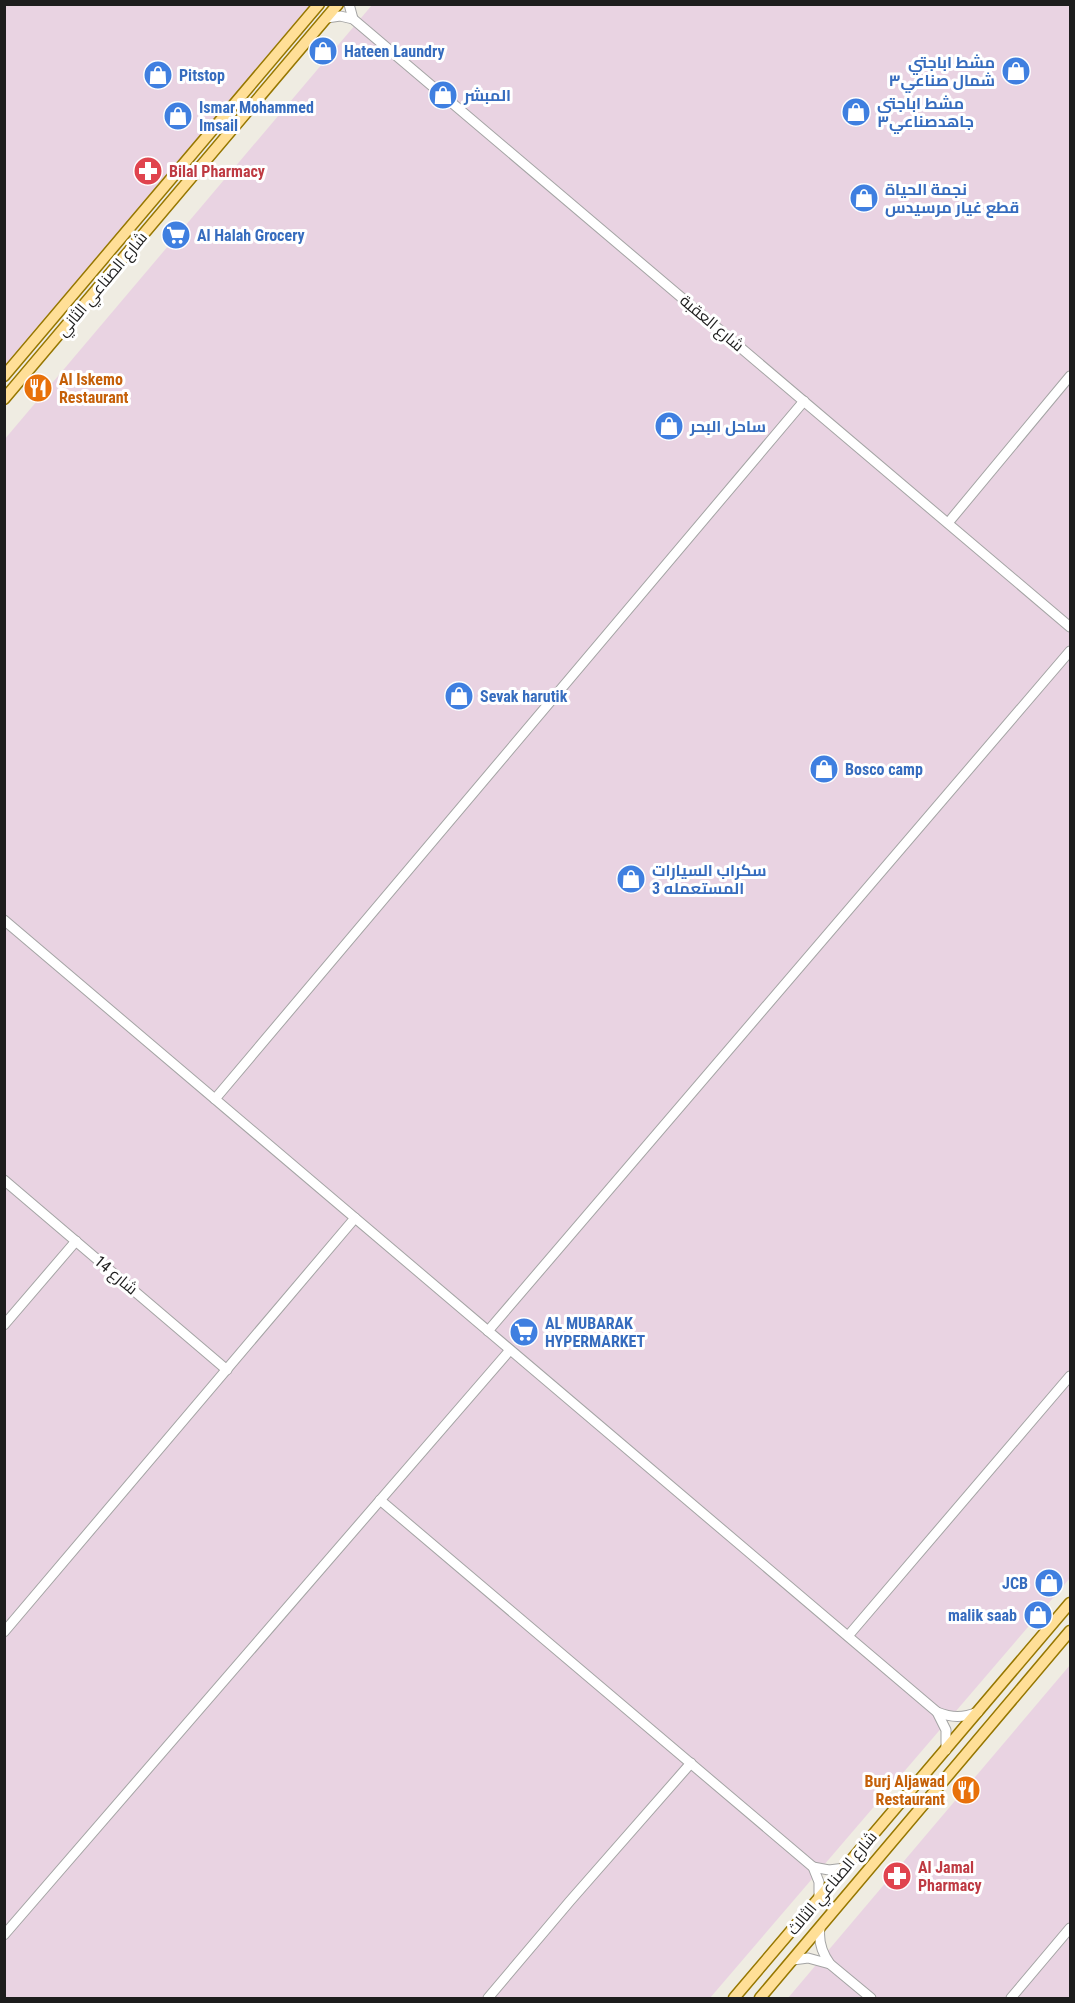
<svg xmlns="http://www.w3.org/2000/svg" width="1075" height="2003" viewBox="0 0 1075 2003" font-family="'Roboto Condensed',Cairo,sans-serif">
<rect width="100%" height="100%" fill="#efece2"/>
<g fill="#e9d3e2">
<path d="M 5,4 L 310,5 L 5,366 L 4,5 Z"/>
<path d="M 372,5 L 1070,5 L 1070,1578 L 710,1998 L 5,1998 L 4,440 Z"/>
<path d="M 1070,1665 L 1070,1998 L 788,1998 Z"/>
</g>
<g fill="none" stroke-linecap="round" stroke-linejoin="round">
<g stroke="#a4a4a4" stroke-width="11">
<g id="minor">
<path d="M 349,4 L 353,19"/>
<path d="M 327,18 L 340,16 L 353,19 L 1070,627"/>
<path d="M 948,523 L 1070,376"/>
<path d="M 4,920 L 937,1712 L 946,1730 L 946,1750"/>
<path d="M 215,1099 L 804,401"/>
<path d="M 4,1180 L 227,1370"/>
<path d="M 4,1325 L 76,1241"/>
<path d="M 488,1331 L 1070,651"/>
<path d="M 380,1500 L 813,1867 L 819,1882 L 819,1899"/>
<path d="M 4,1632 L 355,1218"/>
<path d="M 848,1636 L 1070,1376"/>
<path d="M 937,1712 C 952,1718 963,1718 978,1712"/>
<path d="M 813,1867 L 829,1870 L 845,1868"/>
<path d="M 820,1928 C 818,1942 822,1953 830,1964 L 871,1998"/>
<path d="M 4,1935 L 510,1350"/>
<path d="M 793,1960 L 808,1958 L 830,1964"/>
<path d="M 488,1998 L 570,1901 L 691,1763"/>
<path d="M 1011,1998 L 1070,1928"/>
</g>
</g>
<g stroke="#967700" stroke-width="13">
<g id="major">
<path d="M 4,376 L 319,4"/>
<path d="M 4,399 L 338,4"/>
<path d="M 734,1998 L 1070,1603"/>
<path d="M 760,1998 L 1070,1631"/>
</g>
</g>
<use href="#minor" stroke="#fff" stroke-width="9"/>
<use href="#major" stroke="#ffdf97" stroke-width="10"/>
</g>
<defs>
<g id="shop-disc" transform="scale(1.5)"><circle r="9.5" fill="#3f7fe0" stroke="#fff"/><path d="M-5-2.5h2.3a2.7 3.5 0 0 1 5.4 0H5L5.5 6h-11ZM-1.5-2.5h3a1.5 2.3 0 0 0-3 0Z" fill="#fff"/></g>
<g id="pharmacy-disc" transform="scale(1.5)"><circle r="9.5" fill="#e0444e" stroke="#fff"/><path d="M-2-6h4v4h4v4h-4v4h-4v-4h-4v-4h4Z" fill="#fff"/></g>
<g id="supermarket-disc" transform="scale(1.5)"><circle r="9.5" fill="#3f7fe0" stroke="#fff"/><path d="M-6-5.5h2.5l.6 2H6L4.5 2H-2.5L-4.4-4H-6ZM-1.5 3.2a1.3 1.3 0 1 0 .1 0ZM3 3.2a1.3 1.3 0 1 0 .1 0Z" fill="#fff"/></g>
<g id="restaurant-disc" transform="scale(1.5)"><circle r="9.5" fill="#e8710a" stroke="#fff"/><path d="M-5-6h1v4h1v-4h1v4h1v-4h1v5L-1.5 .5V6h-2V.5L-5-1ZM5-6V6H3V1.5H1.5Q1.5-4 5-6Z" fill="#fff"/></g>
</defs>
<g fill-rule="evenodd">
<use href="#shop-disc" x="323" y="51"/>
<use href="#shop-disc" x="1016" y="71"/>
<use href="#shop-disc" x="158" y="75"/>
<use href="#shop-disc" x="443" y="95"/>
<use href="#shop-disc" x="856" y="112"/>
<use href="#shop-disc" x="178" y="116"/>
<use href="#pharmacy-disc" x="148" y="171"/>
<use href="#shop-disc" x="864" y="198"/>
<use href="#supermarket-disc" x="176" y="235"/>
<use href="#restaurant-disc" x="38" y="388"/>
<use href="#shop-disc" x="669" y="426"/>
<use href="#shop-disc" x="459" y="696"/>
<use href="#shop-disc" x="824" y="769"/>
<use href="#shop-disc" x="631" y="879"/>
<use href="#supermarket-disc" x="524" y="1332"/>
<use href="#shop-disc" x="1049" y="1583"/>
<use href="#shop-disc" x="1038" y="1615"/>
<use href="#restaurant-disc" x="966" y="1790"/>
<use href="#pharmacy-disc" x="897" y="1876"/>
</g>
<g text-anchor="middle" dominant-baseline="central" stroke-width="6" stroke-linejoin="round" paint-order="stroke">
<g font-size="16" font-weight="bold" fill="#366cbe" stroke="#fff" text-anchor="start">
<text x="344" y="51">Hateen Laundry</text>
<text x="995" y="62" text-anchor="end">مشط اباجتي<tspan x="995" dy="18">شمال صناعي٣</tspan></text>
<text x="179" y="75">Pitstop</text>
<text x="464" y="95">المبشر</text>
<text x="877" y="103">مشط اباجتي<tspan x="877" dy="18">جاهدصناعي٣</tspan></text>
<text x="199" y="107">Ismar Mohammed<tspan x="199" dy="18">Imsail</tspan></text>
<text x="885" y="189">نجمة الحياة<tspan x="885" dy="18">قطع غيار مرسيدس</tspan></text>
<text x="197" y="235">Al Halah Grocery</text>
<text x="690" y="426">ساحل البحر</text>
<text x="480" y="696">Sevak harutik</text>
<text x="845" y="769">Bosco camp</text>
<text x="652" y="870">سكراب السيارات<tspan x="652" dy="18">المستعمله 3</tspan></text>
<text x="545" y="1323">AL MUBARAK<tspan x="545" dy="18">HYPERMARKET</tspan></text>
<text x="1028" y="1583" text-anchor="end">JCB</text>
<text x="1017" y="1615" text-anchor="end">malik saab</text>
</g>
<g font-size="16" font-weight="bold" fill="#be3a42" stroke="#fff" text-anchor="start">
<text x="169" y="171">Bilal Pharmacy</text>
<text x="918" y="1867">Al Jamal<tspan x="918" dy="18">Pharmacy</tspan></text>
</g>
<g font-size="16" fill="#1d1d1d" stroke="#fff">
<text transform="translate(102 284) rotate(-50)">شارع الصناعي الثاني</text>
<text transform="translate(712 323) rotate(40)">شارع العقبة</text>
<text transform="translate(116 1275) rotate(40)">شارع 14</text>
<text transform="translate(832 1883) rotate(-50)">شارع الصناعي الثالث</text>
</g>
<g font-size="16" font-weight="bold" fill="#c56008" stroke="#fff" text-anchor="start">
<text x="59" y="379">Al Iskemo<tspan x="59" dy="18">Restaurant</tspan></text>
<text x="945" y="1781" text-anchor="end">Burj Aljawad<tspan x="945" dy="18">Restaurant</tspan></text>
</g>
</g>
<rect width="1075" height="2003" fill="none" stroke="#1d1d1d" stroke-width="12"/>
</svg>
